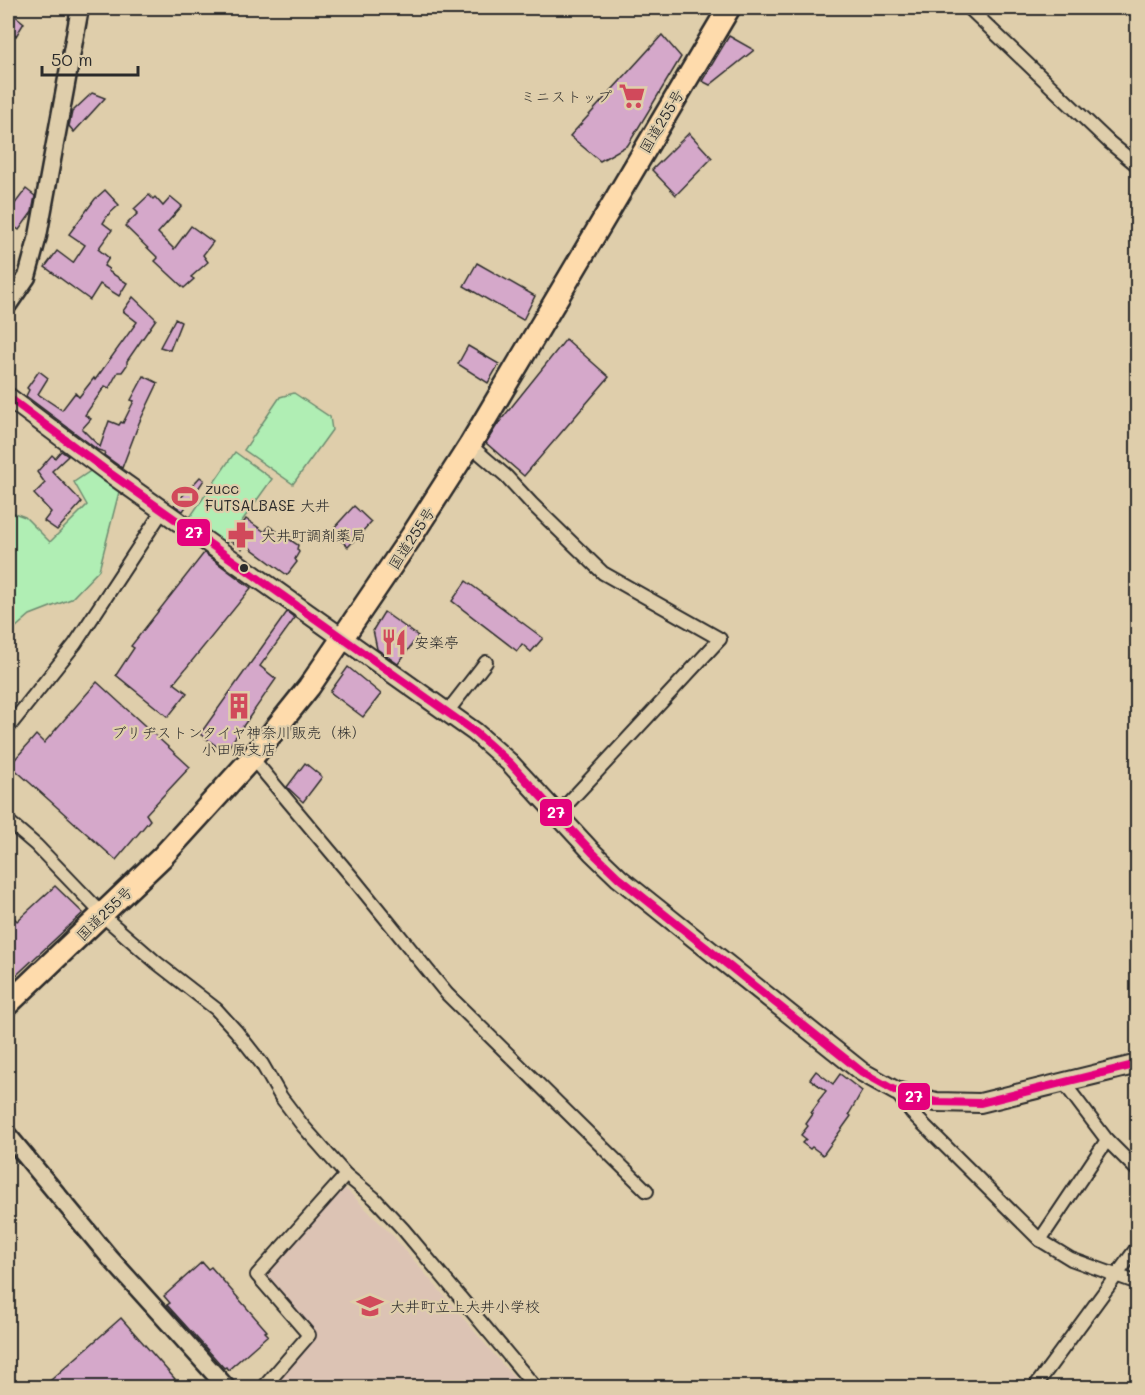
<svg xmlns="http://www.w3.org/2000/svg" width="1145" height="1395" viewBox="0 0 1145 1395" font-family="Mali,'Klee One',sans-serif">
<rect width="100%" height="100%" fill="#dfceab"/>
<filter id="ink" filterUnits="userSpaceOnUse"><feTurbulence type="fractalNoise" baseFrequency=".0167" numOctaves="2"/><feDisplacementMap in="SourceGraphic" scale="12" xChannelSelector="R" yChannelSelector="G"/><feConvolveMatrix kernelMatrix="1 2 1 2 8 2 1 2 1" color-interpolation-filters="sRGB"/></filter>
<g filter="url(#ink)">
<path fill="#dcc3b4" d="M 345,1188 L 393,1236 L 522,1387 L 265,1387 L 312,1336 L 262,1276 L 335,1195 Z"/>
<g fill="#b0eeb4" stroke="#6e8c70" stroke-width="1.5">
<path d="M 294,393 L 330,417 L 332,430 L 293,484 L 244,450 L 280,397 Z"/>
<path d="M 235,452 L 272,479 L 224,546 L 188,520 Z"/>
<path d="M 92,470 L 120,488 L 99,570 L 71,599 L 30,615 L 8,634 L 8,522 L 14,513 L 25,517 L 50,542 L 87,505 L 74,482 Z"/>
</g>
<g fill="#d5a8ca" stroke="#2b2b2b" stroke-width="1.5">
<path d="M 8,10 L 24,23 L 16,36 L 8,29 Z"/>
<path d="M 662,35 L 681,57 L 628,145 L 600,161 L 570,136 Z"/>
<path d="M 729,36 L 754,50 L 710,85 L 702,81 Z"/>
<path d="M 92,93 L 105,98 L 74,132 L 69,126 L 72,112 Z"/>
<path d="M 689,133 L 712,158 L 676,195 L 652,170 Z"/>
<path d="M 26,189 L 35,196 L 32,212 L 19,230 L 8,222 L 8,200 L 14,205 Z"/>
<path d="M 105,190 L 119,205 L 108,215 L 103,223 L 112,230 L 98,249 L 109,258 L 104,266 L 109,269 L 108,271 L 127,283 L 119,296 L 100,284 L 90,300 L 45,267 L 57,251 L 73,263 L 85,245 L 69,234 L 95,199 Z"/>
<path d="M 149,195 L 153,199 L 155,197 L 163,206 L 171,197 L 182,206 L 158,233 L 174,249 L 191,226 L 213,242 L 203,255 L 208,262 L 191,277 L 194,279 L 184,288 L 155,261 L 158,258 L 125,226 L 138,213 L 134,209 Z"/>
<path d="M 477,263 L 535,296 L 523,320 L 464,286 Z"/>
<path d="M 133,297 L 156,319 L 127,361 L 127,365 L 122,372 L 118,372 L 109,388 L 105,386 L 85,415 L 91,419 L 82,429 L 100,447 L 109,421 L 119,425 L 121,422 L 123,423 L 134,401 L 131,400 L 144,376 L 158,383 L 139,423 L 122,468 L 104,455 L 105,452 L 98,450 L 26,396 L 29,390 L 27,388 L 39,371 L 48,378 L 38,394 L 62,410 L 75,393 L 79,397 L 94,378 L 95,380 L 137,322 L 123,311 Z"/>
<path d="M 175,319 L 181,322 L 170,350 L 160,347 Z"/>
<path d="M 566,339 L 609,377 L 524,476 L 486,443 L 497,425 Z"/>
<path d="M 468,346 L 499,364 L 488,383 L 458,364 Z"/>
<path d="M 61,451 L 68,456 L 52,471 L 82,502 L 57,530 L 44,521 L 51,512 L 34,494 L 45,483 L 37,472 L 52,455 L 55,458 Z"/>
<path d="M 200,477 L 204,480 L 183,511 L 174,505 Z"/>
<path d="M 354,506 L 371,522 L 348,547 L 331,531 Z"/>
<path d="M 246,519 L 265,532 L 269,526 L 298,545 L 297,549 L 299,552 L 295,559 L 297,562 L 287,575 L 245,544 L 242,549 L 231,541 Z"/>
<path d="M 204,553 L 251,588 L 174,683 L 187,693 L 168,717 L 116,675 L 134,648 L 131,646 Z"/>
<path d="M 466,581 L 543,638 L 531,652 L 522,644 L 517,651 L 452,601 Z"/>
<path d="M 287,612 L 295,618 L 260,666 L 276,679 L 225,752 L 200,734 Z"/>
<path d="M 384,612 L 418,636 L 398,664 L 377,649 L 373,630 Z"/>
<path d="M 348,667 L 381,694 L 363,717 L 330,692 Z"/>
<path d="M 97,682 L 190,767 L 146,814 L 150,820 L 116,860 L 10,765 L 36,735 L 44,743 Z"/>
<path d="M 305,763 L 322,777 L 303,802 L 287,787 Z"/>
<path d="M 55,886 L 83,913 L 8,983 L 8,911 L 17,921 Z"/>
<path d="M 816,1071 L 833,1084 L 840,1074 L 862,1091 L 849,1114 L 851,1116 L 823,1155 L 812,1147 L 810,1149 L 802,1143 L 806,1139 L 801,1135 L 808,1126 L 806,1124 L 813,1114 L 811,1113 L 819,1102 L 818,1101 L 826,1091 L 810,1079 Z"/>
<path d="M 202,1262 L 208,1269 L 211,1267 L 267,1331 L 265,1332 L 268,1335 L 228,1370 L 226,1367 L 224,1368 L 167,1305 L 170,1303 L 164,1296 Z"/>
<path d="M 121,1318 L 175,1379 L 165,1388 L 42,1388 Z"/>
</g>
<g fill="none" stroke-linecap="round" stroke-linejoin="round">
<g stroke="#2b2b2b" stroke-width="16">
<g id="minor">
<path d="M 969,8 L 1109,142 L 1138,166"/>
<path d="M 470,445 L 506,476 L 532,504 L 603,573 L 720,639 L 557,815"/>
<path d="M 447,712 L 486,662"/>
<path d="M 8,728 L 75,644 L 163,510"/>
<path d="M 252,758 L 352,877 L 447,994 L 647,1191"/>
<path d="M 8,821 L 36,845 L 111,923 L 157,963 L 216,1009 L 236,1031 L 262,1064 L 281,1097 L 303,1126 L 346,1175 L 374,1198 L 403,1229 L 536,1388"/>
<path d="M 1064,1083 L 1107,1140 L 1138,1171"/>
<path d="M 896,1092 L 912,1113 L 1040,1240 L 1071,1259 L 1138,1283"/>
<path d="M 1040,1240 L 1107,1140"/>
<path d="M 263,1388 L 309,1335 L 257,1275 L 346,1175"/>
<path d="M 1034,1388 L 1138,1246"/>
</g>
</g>
<g stroke="#2b2b2b" stroke-width="21">
<g id="tertiary">
<path d="M 8,305 L 27,277 L 38,236 L 80,8"/>
<path d="M 8,1135 L 110,1258 L 227,1388"/>
</g>
</g>
<g stroke="#2b2b2b" stroke-width="22">
<path id="secondary" d="M 8,397 L 107,471 L 475,732 L 510,763 L 592,852 L 619,878 L 862,1072 L 896,1091 L 916,1097 L 936,1102 L 980,1103 L 1138,1064"/>
</g>
<g stroke="#2b2b2b" stroke-width="26">
<path id="trunk" d="M 8,1004 L 162,857 L 252,758 L 309,687 L 411,537 L 470,445 L 729,8"/>
</g>
<use href="#minor" stroke="#dfceab" stroke-width="12"/>
<use href="#tertiary" stroke="#dfceab" stroke-width="16"/>
<use href="#secondary" stroke="#dfceab" stroke-width="18"/>
<use href="#trunk" stroke="#fedbac" stroke-width="21"/>
<g stroke="#dfceab" stroke-width="12">
<path id="bus-1" d="M 8,397 L 107,471 L 475,732 L 510,763 L 592,852 L 619,878 L 862,1072 L 896,1091 L 916,1097 L 936,1102 L 980,1103 L 1138,1064"/>
</g>
<use href="#bus-1" stroke="#e5007d" stroke-width="8"/>
</g>
</g>
<defs>
<g id="supermarket-bare" transform="scale(2.07)"><path d="M-6-5.5h2.5l.6 2H6L4.5 2H-2.5L-4.4-4H-6ZM-1.5 3.2a1.3 1.3 0 1 0 .1 0ZM3 3.2a1.3 1.3 0 1 0 .1 0Z" fill="#d1495b" stroke="#dfceab" stroke-width="2.5" paint-order="stroke"/></g>
<g id="stadium-bare" transform="scale(2.07)"><path d="M0-5a6.5 5 0 1 0 0 10a6.5 5 0 1 0 0-10ZM-3.5-1.8h7v3.6h-7Z" fill="#d1495b" stroke="#dfceab" stroke-width="2.5" paint-order="stroke"/></g>
<g id="pharmacy-bare" transform="scale(2.07)"><path d="M-2-6h4v4h4v4h-4v4h-4v-4h-4v-4h4Z" fill="#d1495b" stroke="#dfceab" stroke-width="2.5" paint-order="stroke"/></g>
<g id="restaurant-bare" transform="scale(2.07)"><path d="M-5-6h1v4h1v-4h1v4h1v-4h1v5L-1.5 .5V6h-2V.5L-5-1ZM5-6V6H3V1.5H1.5Q1.5-4 5-6Z" fill="#d1495b" stroke="#dfceab" stroke-width="2.5" paint-order="stroke"/></g>
<g id="building-bare" transform="scale(2.07)"><path d="M-4-6H4V6H1V3H-1V6H-4ZM-2.5-4.3h1.7v1.8h-1.7ZM.8-4.3h1.7v1.8H.8ZM-2.5-1h1.7V.8h-1.7ZM.8-1h1.7V.8H.8Z" fill="#d1495b" stroke="#dfceab" stroke-width="2.5" paint-order="stroke"/></g>
<g id="school-bare" transform="scale(2.07)"><path d="M0-5L7-2L0 1L-7-2ZM-4 1L0 2.5L4 1V4Q0 6-4 4Z" fill="#d1495b" stroke="#dfceab" stroke-width="2.5" paint-order="stroke"/></g>
</defs>
<g fill-rule="evenodd">
<use href="#supermarket-bare" x="632" y="96"/>
<use href="#stadium-bare" x="185" y="497"/>
<use href="#pharmacy-bare" x="241" y="535"/>
<use href="#restaurant-bare" x="394" y="642"/>
<use href="#building-bare" x="239" y="706"/>
<use href="#school-bare" x="370" y="1306"/>
</g>
<circle fill="#2b2b2b" stroke="#dfceab" stroke-width="2" cx="244" cy="568" r="5"/>
<g text-anchor="middle" dominant-baseline="central" stroke-width="4.5" stroke-linejoin="round" paint-order="stroke">
<g font-size="15" fill="#2b2b2b" stroke="#dfceab" text-anchor="start">
<text x="612" y="96" text-anchor="end">ミニストップ</text>
<text x="205" y="488">zucc<tspan x="205" dy="17">FUTSALBASE 大井</tspan></text>
<text x="261" y="535">大井町調剤薬局</text>
<text x="414" y="642">安楽亭</text>
<text x="239" y="732" text-anchor="middle">ブリヂストンタイヤ神奈川販売（株）<tspan x="239" dy="17">小田原支店</tspan></text>
<text x="390" y="1306">大井町立上大井小学校</text>
</g>
<g font-size="15" fill="#2b2b2b" stroke="#dfceab">
<text transform="translate(661 121) rotate(-59)">国道255号</text>
<text transform="translate(411 538) rotate(-57)">国道255号</text>
<text transform="translate(104 913) rotate(-44)">国道255号</text>
</g>
</g>
<g stroke="#dfceab" stroke-width="2">
<rect x="176" y="518" width="35" height="29" rx="6" fill="#e5007d"/>
<rect x="539" y="798" width="34" height="29" rx="6" fill="#e5007d"/>
<rect x="897" y="1082" width="34" height="29" rx="6" fill="#e5007d"/>
</g>
<g font-size="16" text-anchor="middle" font-weight="bold" fill="#fff">
<text x="194" y="538">27</text>
<text x="556" y="818">27</text>
<text x="914" y="1102">27</text>
</g>
<rect width="1145" height="1395" fill="none" stroke="#dfceab" stroke-width="30"/>
<rect x="15" y="15" width="1115" height="1365" fill="none" stroke="#2b2b2b" stroke-width="2" filter="url(#ink)"/>
<path d="M42 66v9h96v-9" fill="none" stroke="#2b2b2b" stroke-width="3"/>
<text x="51" y="66" font-size="18" fill="#2b2b2b" stroke="#dfceab" stroke-width="4.5" paint-order="stroke">50 m</text>
</svg>
